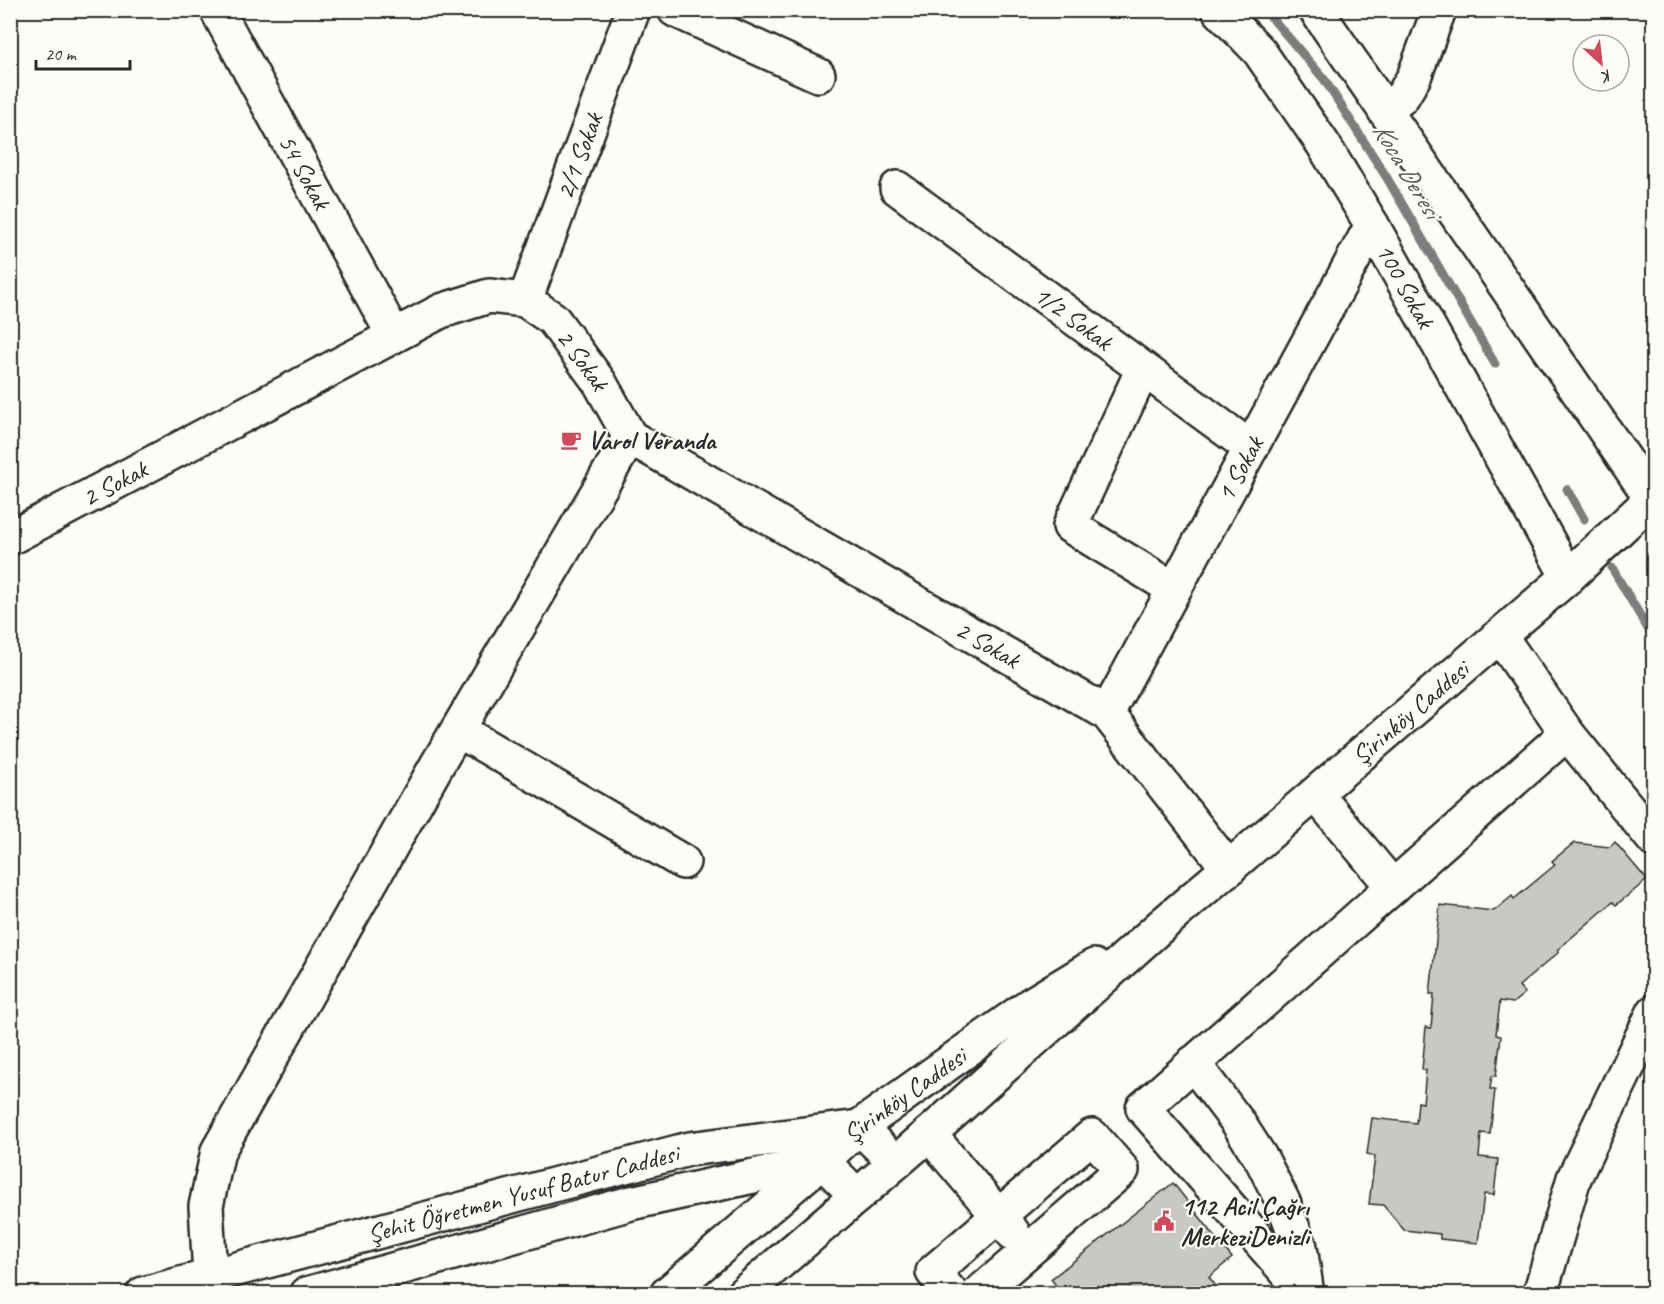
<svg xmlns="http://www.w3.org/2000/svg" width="1664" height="1304" viewBox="0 0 1664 1304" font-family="Caveat,sans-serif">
<rect width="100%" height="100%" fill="#fdfcf7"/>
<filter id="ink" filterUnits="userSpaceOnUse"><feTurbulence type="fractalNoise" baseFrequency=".0167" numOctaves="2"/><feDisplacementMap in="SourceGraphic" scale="12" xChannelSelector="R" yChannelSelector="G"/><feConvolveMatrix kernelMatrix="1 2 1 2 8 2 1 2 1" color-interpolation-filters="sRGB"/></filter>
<g filter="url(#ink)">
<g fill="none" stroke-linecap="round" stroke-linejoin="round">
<g stroke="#7e7d7b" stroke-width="9">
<path d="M 1265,10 L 1324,79 L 1387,178 L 1495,364"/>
<path d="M 1567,489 L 1584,519"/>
<path d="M 1612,568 L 1654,639"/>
</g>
</g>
<g fill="#c9c8c4" stroke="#2b2b2b" stroke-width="1.5">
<path d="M 1615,842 L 1647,880 L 1616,905 L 1613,902 L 1557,950 L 1559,952 L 1519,986 L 1525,993 L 1513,1003 L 1500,1001 L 1496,1035 L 1501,1036 L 1496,1076 L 1492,1076 L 1490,1089 L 1495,1090 L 1490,1134 L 1481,1133 L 1479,1157 L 1498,1159 L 1494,1195 L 1484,1194 L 1478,1243 L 1440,1239 L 1440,1234 L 1404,1230 L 1383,1205 L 1369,1204 L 1375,1156 L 1367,1154 L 1372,1118 L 1416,1123 L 1418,1102 L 1423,1103 L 1426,1070 L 1422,1070 L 1426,1027 L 1431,1028 L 1434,994 L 1430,994 L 1440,905 L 1494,911 L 1512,896 L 1514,899 L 1555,865 L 1552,861 L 1574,843 L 1610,847 Z"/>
<path d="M 1173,1183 L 1232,1258 L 1209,1277 L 1222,1294 L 1062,1294 L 1051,1279 Z"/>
</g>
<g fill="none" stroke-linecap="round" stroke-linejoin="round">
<g stroke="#2b2b2b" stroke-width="38">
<g id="minor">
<path id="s1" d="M 217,10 L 393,334"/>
<path d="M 675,10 L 818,75"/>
<path id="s2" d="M 1219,10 L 1259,51 L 1323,144 L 1372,225 L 1568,577"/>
<path d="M 1316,10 L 1654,502"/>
<path d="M 1385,111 L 1402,97 L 1414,77 L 1439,10"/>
<path id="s3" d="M 897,188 L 1251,448"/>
<path id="s4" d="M 525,300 L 633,10"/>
<path d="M 1143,369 L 1070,526 L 1174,589"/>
<path d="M 1500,636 L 1567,733 L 1654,840"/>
<path id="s5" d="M 1107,713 L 1372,225"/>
<path d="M 458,730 L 683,862"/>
<path d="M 1316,794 L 1393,887"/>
<path d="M 1193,1063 L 1237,1121 L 1262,1160 L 1283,1202 L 1300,1247 L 1307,1294"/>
<path d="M 929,1134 L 1013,1233"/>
<path d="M 210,1275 L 206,1206 L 218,1151 L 437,765 L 630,437"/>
<path id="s6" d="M 143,1294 L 689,1149 L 859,1127 L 895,1162"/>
<path d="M 307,1294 L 631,1203 L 822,1161 L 857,1196"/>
<path d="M 952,1294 L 933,1272 L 1092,1136 L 1122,1170 L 978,1294"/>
<path d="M 1306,1294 L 1143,1108 L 1567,733"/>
<path d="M 1540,1294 L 1574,1178 L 1654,1012"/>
</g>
</g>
<g stroke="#2b2b2b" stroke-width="38">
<g id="major">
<path id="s7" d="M 10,538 L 441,311 L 489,296 L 525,300 L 553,319 L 600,383 L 630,437 L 1107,713 L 1229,869"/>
<path id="s8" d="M 667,1294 L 822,1161 L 859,1127 L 1030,1005 L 1094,966"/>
<path id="s9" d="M 743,1294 L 929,1134 L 1162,925 L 1568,577 L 1654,497"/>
</g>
</g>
<use href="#minor" stroke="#fdfcf7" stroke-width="33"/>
<use href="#major" stroke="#fdfcf7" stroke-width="33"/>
</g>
</g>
<defs>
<g id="cafe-bare" transform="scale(1.62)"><path d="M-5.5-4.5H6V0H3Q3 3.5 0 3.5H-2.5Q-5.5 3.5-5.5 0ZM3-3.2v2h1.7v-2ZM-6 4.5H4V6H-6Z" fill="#d1495b" stroke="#fdfcf7" stroke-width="2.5" paint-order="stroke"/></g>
<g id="civic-bare" transform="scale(1.62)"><path d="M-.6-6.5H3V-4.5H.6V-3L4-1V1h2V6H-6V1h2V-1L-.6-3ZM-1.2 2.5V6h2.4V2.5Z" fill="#d1495b" stroke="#fdfcf7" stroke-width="2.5" paint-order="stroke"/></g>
</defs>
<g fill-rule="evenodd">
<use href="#cafe-bare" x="571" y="440"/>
<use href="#civic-bare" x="1164" y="1221"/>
</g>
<g text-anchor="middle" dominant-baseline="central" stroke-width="4.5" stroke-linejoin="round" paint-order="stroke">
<g font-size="26" fill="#2b2b2b" stroke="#fdfcf7">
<text stroke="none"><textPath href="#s4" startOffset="154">2/1 Sokak</textPath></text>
<text stroke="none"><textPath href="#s1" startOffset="184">54 Sokak</textPath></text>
<text stroke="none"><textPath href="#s2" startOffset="334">100 Sokak</textPath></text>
<text stroke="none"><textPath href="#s3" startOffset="219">1/2 Sokak</textPath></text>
<text stroke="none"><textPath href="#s7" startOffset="658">2 Sokak</textPath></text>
<text stroke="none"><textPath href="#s5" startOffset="278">1 Sokak</textPath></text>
<text stroke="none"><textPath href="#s7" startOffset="118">2 Sokak</textPath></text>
<text stroke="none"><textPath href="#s7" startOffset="1162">2 Sokak</textPath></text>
<text stroke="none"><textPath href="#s9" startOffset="885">Şirinköy Caddesi</textPath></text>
<text stroke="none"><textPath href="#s8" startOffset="310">Şirinköy Caddesi</textPath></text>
<text stroke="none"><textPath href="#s6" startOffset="393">Şehit Öğretmen Yusuf Batur Caddesi</textPath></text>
</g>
<g font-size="26" font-weight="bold" fill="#2b2b2b" stroke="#fdfcf7" text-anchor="start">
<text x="588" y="440">Varol Veranda</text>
<text x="1181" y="1206">112 Acil Çağrı<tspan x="1181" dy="30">MerkeziDenizli</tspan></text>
</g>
<g font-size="27" font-style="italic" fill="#5b5b5a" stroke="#fdfcf7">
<text transform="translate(1407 170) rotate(59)">Koca Deresi</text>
</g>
</g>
<rect width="1664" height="1304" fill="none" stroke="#fdfcf7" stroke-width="36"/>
<rect x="18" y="18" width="1628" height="1268" fill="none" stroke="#2b2b2b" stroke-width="2" filter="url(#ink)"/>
<g transform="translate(1601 63) rotate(153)"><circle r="28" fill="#fdfcf7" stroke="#a9a8a5" stroke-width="1.5"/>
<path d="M0-4.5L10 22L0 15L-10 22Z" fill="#d1495b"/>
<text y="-9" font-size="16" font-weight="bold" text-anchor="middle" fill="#2b2b2b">K</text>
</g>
<path d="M36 60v9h94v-9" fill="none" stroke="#2b2b2b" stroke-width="3"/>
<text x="45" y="60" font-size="18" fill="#2b2b2b" stroke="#fdfcf7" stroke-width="4.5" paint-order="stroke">20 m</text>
</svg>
